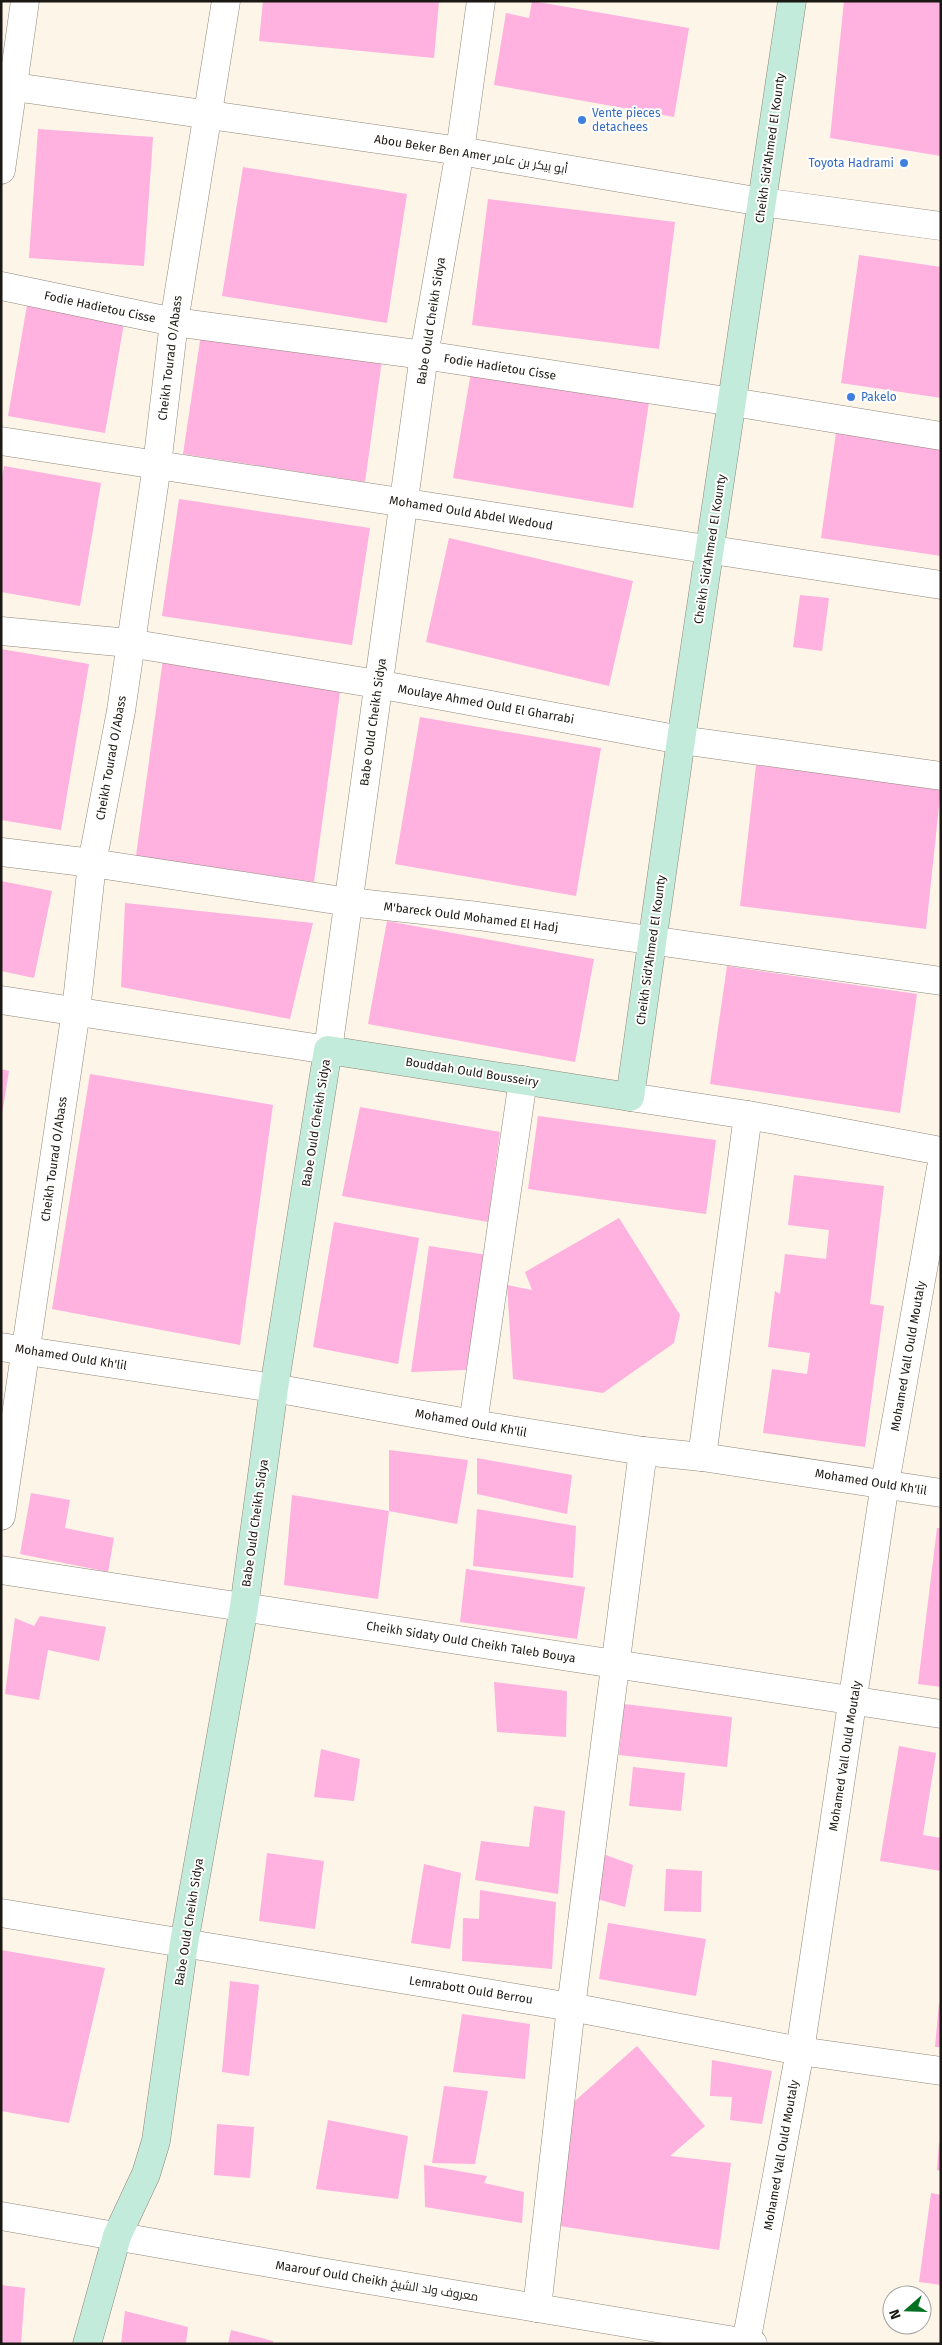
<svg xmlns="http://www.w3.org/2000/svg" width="942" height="2345" viewBox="0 0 942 2345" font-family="'Fira Sans',Cairo,sans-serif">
<rect width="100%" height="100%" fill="#fef5e9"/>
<g fill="#ffb1df">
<path d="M 263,1 L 439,1 L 434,58 L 259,41 Z"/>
<path d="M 532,1 L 689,28 L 674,117 L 494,85 L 506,13 L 529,18 Z"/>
<path d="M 844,1 L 941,1 L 941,156 L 830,138 Z"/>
<path d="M 38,129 L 153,137 L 144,266 L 29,258 Z"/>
<path d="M 243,167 L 407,194 L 387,323 L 222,296 Z"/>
<path d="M 488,199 L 675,222 L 659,349 L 472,325 Z"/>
<path d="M 859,255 L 941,267 L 941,398 L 841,383 Z"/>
<path d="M 27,305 L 124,323 L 105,433 L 8,416 Z"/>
<path d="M 201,334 L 382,360 L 365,482 L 183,454 Z"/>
<path d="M 471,372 L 649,402 L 633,508 L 453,478 Z"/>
<path d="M 836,433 L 941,449 L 941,556 L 821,538 Z"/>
<path d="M 4,466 L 101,483 L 80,606 L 1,592 L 1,482 Z"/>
<path d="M 179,499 L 370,528 L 352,645 L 162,616 Z"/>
<path d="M 449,538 L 633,581 L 609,686 L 426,642 Z"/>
<path d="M 800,595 L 829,598 L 822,651 L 793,647 Z"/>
<path d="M 1,649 L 89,664 L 61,830 L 1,820 Z"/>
<path d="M 163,659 L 341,685 L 314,882 L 136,856 Z"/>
<path d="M 420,717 L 601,748 L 576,896 L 395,864 Z"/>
<path d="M 756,765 L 941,787 L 926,929 L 740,906 Z"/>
<path d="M 1,881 L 52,891 L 34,978 L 1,971 Z"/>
<path d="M 125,903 L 313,923 L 290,1019 L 121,987 Z"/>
<path d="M 387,921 L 594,959 L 575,1062 L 368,1024 Z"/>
<path d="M 727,966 L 917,994 L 900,1113 L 710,1084 Z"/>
<path d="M 1,1069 L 9,1071 L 2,1114 L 1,1114 Z"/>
<path d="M 90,1074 L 273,1105 L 240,1345 L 52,1309 Z"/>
<path d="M 360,1107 L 500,1132 L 488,1222 L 342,1196 Z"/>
<path d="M 538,1116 L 716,1140 L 706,1214 L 528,1189 Z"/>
<path d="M 794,1175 L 884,1186 L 870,1304 L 884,1306 L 865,1447 L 763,1433 L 772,1369 L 807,1374 L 810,1353 L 768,1347 L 775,1291 L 780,1294 L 785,1254 L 826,1259 L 829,1230 L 788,1225 Z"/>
<path d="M 619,1218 L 680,1315 L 674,1343 L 603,1393 L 513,1379 L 507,1285 L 532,1290 L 525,1272 Z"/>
<path d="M 334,1222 L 419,1238 L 398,1364 L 313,1347 Z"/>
<path d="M 429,1246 L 487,1255 L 466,1370 L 411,1372 Z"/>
<path d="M 389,1450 L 468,1460 L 457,1524 L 389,1511 Z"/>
<path d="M 477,1458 L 572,1475 L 567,1514 L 477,1494 Z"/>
<path d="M 31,1493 L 70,1500 L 65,1528 L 114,1538 L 108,1572 L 20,1554 Z"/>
<path d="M 292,1495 L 389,1511 L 378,1599 L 284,1585 Z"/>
<path d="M 477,1509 L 576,1526 L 573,1578 L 473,1566 Z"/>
<path d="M 937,1528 L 941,1528 L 941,1687 L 918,1684 Z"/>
<path d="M 466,1569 L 585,1587 L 577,1639 L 460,1622 Z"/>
<path d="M 40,1616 L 106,1627 L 99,1661 L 48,1650 L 39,1700 L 5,1694 L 15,1618 L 34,1626 Z"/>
<path d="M 494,1682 L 567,1691 L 566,1737 L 497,1732 Z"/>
<path d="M 624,1704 L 732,1717 L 727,1767 L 619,1755 Z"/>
<path d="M 899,1746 L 936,1753 L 923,1835 L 941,1838 L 941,1871 L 880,1861 Z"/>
<path d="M 321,1749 L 360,1759 L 354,1801 L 314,1797 Z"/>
<path d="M 633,1767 L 685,1773 L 681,1811 L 629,1806 Z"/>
<path d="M 534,1806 L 565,1811 L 558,1894 L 475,1880 L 481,1841 L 529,1847 Z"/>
<path d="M 267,1853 L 324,1861 L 315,1929 L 259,1921 Z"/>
<path d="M 603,1854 L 633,1865 L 625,1907 L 594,1898 Z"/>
<path d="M 424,1864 L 461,1873 L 450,1949 L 411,1943 Z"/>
<path d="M 666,1869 L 702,1871 L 701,1912 L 664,1911 Z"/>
<path d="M 480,1890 L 556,1902 L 552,1969 L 462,1961 L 463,1918 L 479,1919 Z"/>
<path d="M 608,1923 L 706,1939 L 696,1996 L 599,1979 Z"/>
<path d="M 1,1950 L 105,1968 L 69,2123 L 1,2111 Z"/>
<path d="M 230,1981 L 259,1985 L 249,2076 L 222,2072 Z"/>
<path d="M 939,2003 L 941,2003 L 941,2047 L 935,2047 Z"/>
<path d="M 462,2014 L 530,2024 L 525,2079 L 453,2072 Z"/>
<path d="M 637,2046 L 705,2126 L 670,2156 L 731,2163 L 719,2250 L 559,2226 L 568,2107 Z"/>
<path d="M 712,2060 L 772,2071 L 762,2124 L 730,2120 L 732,2097 L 710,2096 Z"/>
<path d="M 444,2086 L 488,2091 L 475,2164 L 432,2163 Z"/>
<path d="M 328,2120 L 408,2136 L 398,2199 L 316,2189 Z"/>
<path d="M 217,2124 L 254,2127 L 250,2178 L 214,2175 Z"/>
<path d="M 939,2143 L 941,2143 L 941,2171 L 937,2170 Z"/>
<path d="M 424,2165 L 487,2176 L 484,2183 L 524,2192 L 522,2223 L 425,2207 Z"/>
<path d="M 931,2193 L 941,2195 L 941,2285 L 919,2282 Z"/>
<path d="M 1,2285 L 25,2288 L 21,2344 L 1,2344 Z"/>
<path d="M 125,2311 L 188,2327 L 186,2344 L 121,2344 Z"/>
<path d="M 231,2330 L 273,2341 L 273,2344 L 228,2344 Z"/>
</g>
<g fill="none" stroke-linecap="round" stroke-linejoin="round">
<g stroke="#8f8679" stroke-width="29">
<g id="minor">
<path d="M 1,170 L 25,1"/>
<path d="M 1,286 L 174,322 L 424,355 L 733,402 L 941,436"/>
<path d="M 1,441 L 941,585"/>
<path d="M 1,631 L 129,643 L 377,684 L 681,740 L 941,776"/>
<path d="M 1,852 L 92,863 L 349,902 L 478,916 L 941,981"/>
<path d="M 1,1000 L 328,1050 L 424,355 L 460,151 L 481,1"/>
<path d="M 630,1097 L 748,1115 L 941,1151"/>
<path d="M 1,1347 L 274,1388 L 473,1424 L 643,1451 L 702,1457 L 941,1493"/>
<path d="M 473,1424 L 523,1080"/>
<path d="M 702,1457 L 748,1115"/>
<path d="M 1,1516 L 76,1011 L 92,863 L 121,711 L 157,465 L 174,322 L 226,1"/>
<path d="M 1,1570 L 941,1714"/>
<path d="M 1,1913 L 571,2007 L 800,2051 L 941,2071"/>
<path d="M 537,2308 L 571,2007 L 643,1451"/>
<path d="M 746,2343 L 800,2051 L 885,1483 L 941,1168"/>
</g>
</g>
<g stroke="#8f8679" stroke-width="29">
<g id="tertiary">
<path d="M 1,85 L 460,151 L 762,202 L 941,226"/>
<path d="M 1,2216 L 315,2271 L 753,2344"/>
</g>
</g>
<g stroke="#8f8679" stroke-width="29">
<path id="secondary" d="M 87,2344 L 117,2236 L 146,2174 L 156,2141 L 184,1943 L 244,1607 L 274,1388 L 328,1050 L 630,1097 L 681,740 L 792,1"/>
</g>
<use href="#minor" stroke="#fff" stroke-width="28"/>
<use href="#tertiary" stroke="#fff" stroke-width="28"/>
<use href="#secondary" stroke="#c2ebdb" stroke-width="28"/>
</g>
<g fill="#3f7fe0" stroke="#fff" stroke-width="2">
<circle cx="582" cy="120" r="5"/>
<circle cx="904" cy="163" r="5"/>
<circle cx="851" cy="397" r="5"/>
</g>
<g text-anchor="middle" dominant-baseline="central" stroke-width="4" stroke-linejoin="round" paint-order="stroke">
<g font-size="12" fill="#366cbe" stroke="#fff" text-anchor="start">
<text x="592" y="113">Vente pieces<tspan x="592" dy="14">detachees</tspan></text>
<text x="894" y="163" text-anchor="end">Toyota Hadrami</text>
<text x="861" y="397">Pakelo</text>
</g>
<g font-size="12" fill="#1b1712" stroke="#fff">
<text transform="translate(770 148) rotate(-82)">Cheikh Sid'Ahmed El Kounty</text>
<text transform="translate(471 154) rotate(9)">Abou Beker Ben Amer أبو بيكر بن عامر</text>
<text transform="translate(100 307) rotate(12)">Fodie Hadietou Cisse</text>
<text transform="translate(431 321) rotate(-81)">Babe Ould Cheikh Sidya</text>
<text transform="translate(170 358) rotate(-83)">Cheikh Tourad O/Abass</text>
<text transform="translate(500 367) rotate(9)">Fodie Hadietou Cisse</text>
<text transform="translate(471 513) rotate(9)">Mohamed Ould Abdel Wedoud</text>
<text transform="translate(710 549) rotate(-81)">Cheikh Sid'Ahmed El Kounty</text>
<text transform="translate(486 704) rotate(10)">Moulaye Ahmed Ould El Gharrabi</text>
<text transform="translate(373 722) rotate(-82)">Babe Ould Cheikh Sidya</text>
<text transform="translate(111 758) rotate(-80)">Cheikh Tourad O/Abass</text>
<text transform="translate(471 917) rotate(7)">M'bareck Ould Mohamed El Hadj</text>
<text transform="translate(651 950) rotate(-82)">Cheikh Sid'Ahmed El Kounty</text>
<text transform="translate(472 1072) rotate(9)">Bouddah Ould Bousseiry</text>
<text transform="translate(316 1123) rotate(-81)">Babe Ould Cheikh Sidya</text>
<text transform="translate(54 1159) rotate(-82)">Cheikh Tourad O/Abass</text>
<text transform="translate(908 1356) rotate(-80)">Mohamed Vall Ould Moutaly</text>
<text transform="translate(71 1357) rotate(9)">Mohamed Ould Kh'lil</text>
<text transform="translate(471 1423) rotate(10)">Mohamed Ould Kh'lil</text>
<text transform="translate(871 1482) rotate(9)">Mohamed Ould Kh'lil</text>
<text transform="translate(255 1523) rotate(-82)">Babe Ould Cheikh Sidya</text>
<text transform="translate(471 1642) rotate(9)">Cheikh Sidaty Ould Cheikh Taleb Bouya</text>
<text transform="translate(845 1756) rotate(-81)">Mohamed Vall Ould Moutaly</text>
<text transform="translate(189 1922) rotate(-81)">Babe Ould Cheikh Sidya</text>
<text transform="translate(471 1990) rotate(9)">Lemrabott Ould Berrou</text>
<text transform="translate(781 2155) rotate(-80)">Mohamed Vall Ould Moutaly</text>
<text transform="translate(377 2281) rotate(9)">Maarouf Ould Cheikh معروف ولد الشيخ</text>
</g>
</g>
<rect width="942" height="2345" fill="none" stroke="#1b1712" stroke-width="5"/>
<g transform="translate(907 2310) rotate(250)"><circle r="24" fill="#ffffff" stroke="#a4a2a0"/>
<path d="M0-4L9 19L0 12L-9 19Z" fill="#017021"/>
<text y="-8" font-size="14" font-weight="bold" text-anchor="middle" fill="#1b1712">N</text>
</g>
</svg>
